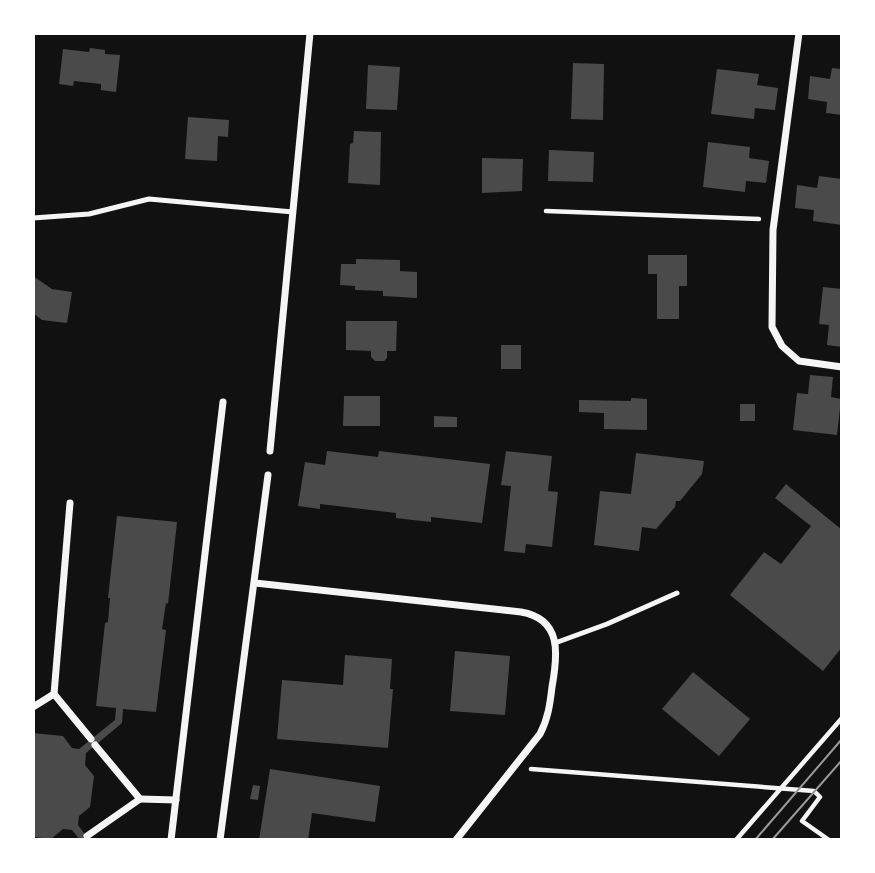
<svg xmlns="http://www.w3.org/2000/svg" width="875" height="873" viewBox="0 0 875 873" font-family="'DM Sans',sans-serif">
<rect width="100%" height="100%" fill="#111"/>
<g fill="#4a4a4a">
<path d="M 90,48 L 105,50 L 105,54 L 120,55 L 116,92 L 101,90 L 101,84 L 74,81 L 73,86 L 59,84 L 63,49 L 89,52 Z"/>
<path d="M 573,63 L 604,64 L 603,120 L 571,119 Z"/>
<path d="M 368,65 L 400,67 L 397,110 L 366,109 Z"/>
<path d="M 832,68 L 842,69 L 842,115 L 826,113 L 827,102 L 808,99 L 810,76 L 830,79 Z"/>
<path d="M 717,69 L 759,74 L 757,85 L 778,88 L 775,110 L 755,108 L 754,119 L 711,114 Z"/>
<path d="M 188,117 L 229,120 L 228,137 L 218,136 L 217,161 L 185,159 Z"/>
<path d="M 354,131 L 381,132 L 380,185 L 348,183 L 350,144 L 353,143 Z"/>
<path d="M 708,142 L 750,147 L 749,158 L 769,161 L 766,183 L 746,181 L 745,192 L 703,187 Z"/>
<path d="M 549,150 L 594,152 L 593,182 L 548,181 Z"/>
<path d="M 482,158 L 523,159 L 522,191 L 482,193 Z"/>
<path d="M 819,176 L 842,179 L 842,225 L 813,221 L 814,210 L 795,208 L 797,185 L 817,188 Z"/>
<path d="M 648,255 L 687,255 L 687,286 L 679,286 L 679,319 L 657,319 L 657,274 L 648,274 Z"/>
<path d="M 356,259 L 400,260 L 400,271 L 417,272 L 417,298 L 383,296 L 383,291 L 355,290 L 355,286 L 340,285 L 341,264 L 356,264 Z"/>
<path d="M 33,276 L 52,289 L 72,292 L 67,323 L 42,320 L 33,313 Z"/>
<path d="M 823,287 L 842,289 L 842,347 L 827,345 L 829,325 L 819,324 Z"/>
<path d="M 346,321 L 397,321 L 396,351 L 387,351 L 387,358 L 384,361 L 375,361 L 371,357 L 371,351 L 346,350 Z"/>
<rect x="501" y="345" width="20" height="24"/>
<path d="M 810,375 L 833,377 L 831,397 L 841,399 L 837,435 L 793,430 L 797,393 L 808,394 Z"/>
<path d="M 344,396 L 380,396 L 380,426 L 343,426 Z"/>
<path d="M 631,398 L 647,399 L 647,430 L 604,429 L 604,413 L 579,412 L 579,400 L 631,401 Z"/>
<rect x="740" y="404" width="15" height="17"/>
<path d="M 434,416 L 457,417 L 457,427 L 434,427 Z"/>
<path d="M 327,451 L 378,457 L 379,451 L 490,464 L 482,523 L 431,517 L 431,522 L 413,520 L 396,518 L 396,513 L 320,504 L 320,509 L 298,506 L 305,462 L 325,465 Z"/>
<path d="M 506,451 L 552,456 L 548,491 L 558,492 L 552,547 L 526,544 L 525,553 L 504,551 L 511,486 L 501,485 Z"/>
<path d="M 636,453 L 704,461 L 702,474 L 680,501 L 676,501 L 675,507 L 656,529 L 642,527 L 639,551 L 594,545 L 600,491 L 631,494 Z"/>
<path d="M 786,484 L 842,530 L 842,647 L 823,671 L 730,595 L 764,552 L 781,564 L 811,526 L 775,498 Z"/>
<path d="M 117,516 L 177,522 L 168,604 L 166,603 L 162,629 L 166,630 L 156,712 L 123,709 L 122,723 L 86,753 L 85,765 L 94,776 L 90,807 L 79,816 L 78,825 L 89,840 L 80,840 L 72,830 L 63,829 L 51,839 L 33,837 L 33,733 L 63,736 L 72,748 L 79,749 L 115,720 L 116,708 L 96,706 L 105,623 L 108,622 L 110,598 L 108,598 Z"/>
<path d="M 455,651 L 510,656 L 505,715 L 450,711 Z"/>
<path d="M 345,655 L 392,659 L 390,689 L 393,689 L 388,748 L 277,739 L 282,680 L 343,685 Z"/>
<path d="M 693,672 L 750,719 L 719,756 L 662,709 Z"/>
<path d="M 270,769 L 380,786 L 375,822 L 312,813 L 308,840 L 259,840 Z"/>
<path d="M 253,785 L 260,786 L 258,800 L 250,799 Z"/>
</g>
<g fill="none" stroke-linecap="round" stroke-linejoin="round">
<g stroke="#f5f5f5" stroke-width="4.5">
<path d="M 546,211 L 759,219"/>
<path d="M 531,769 L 814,791 L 820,797 L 802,821 L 829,840"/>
<path d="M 736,840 L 842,718"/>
</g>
<g stroke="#f5f5f5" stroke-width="5">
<path d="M 33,218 L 89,214 L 149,199 L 293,212"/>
<path d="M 555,643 L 607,624 L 677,593"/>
</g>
<g stroke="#f5f5f5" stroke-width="7">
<path d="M 799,33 L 773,230 L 772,327 L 782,346 L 799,361 L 842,367"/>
<path d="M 270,451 L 310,33"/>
<path d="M 255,583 L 521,612 C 562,619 558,654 552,687 C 550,704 548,719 540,734 L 456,840"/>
<path d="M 54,694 L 70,503"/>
<path d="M 33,707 L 54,694 L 91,739"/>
<path d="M 140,799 L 176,800"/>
<path d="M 87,836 L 140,799 L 95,745"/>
<path d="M 171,840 L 223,402"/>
<path d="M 220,840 L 268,475"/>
</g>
<g stroke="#9a9a9a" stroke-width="2">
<path d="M 755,840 L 842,739"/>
<path d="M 772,840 L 842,760"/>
</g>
</g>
<rect width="875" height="873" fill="none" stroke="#ffffff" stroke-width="70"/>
</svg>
